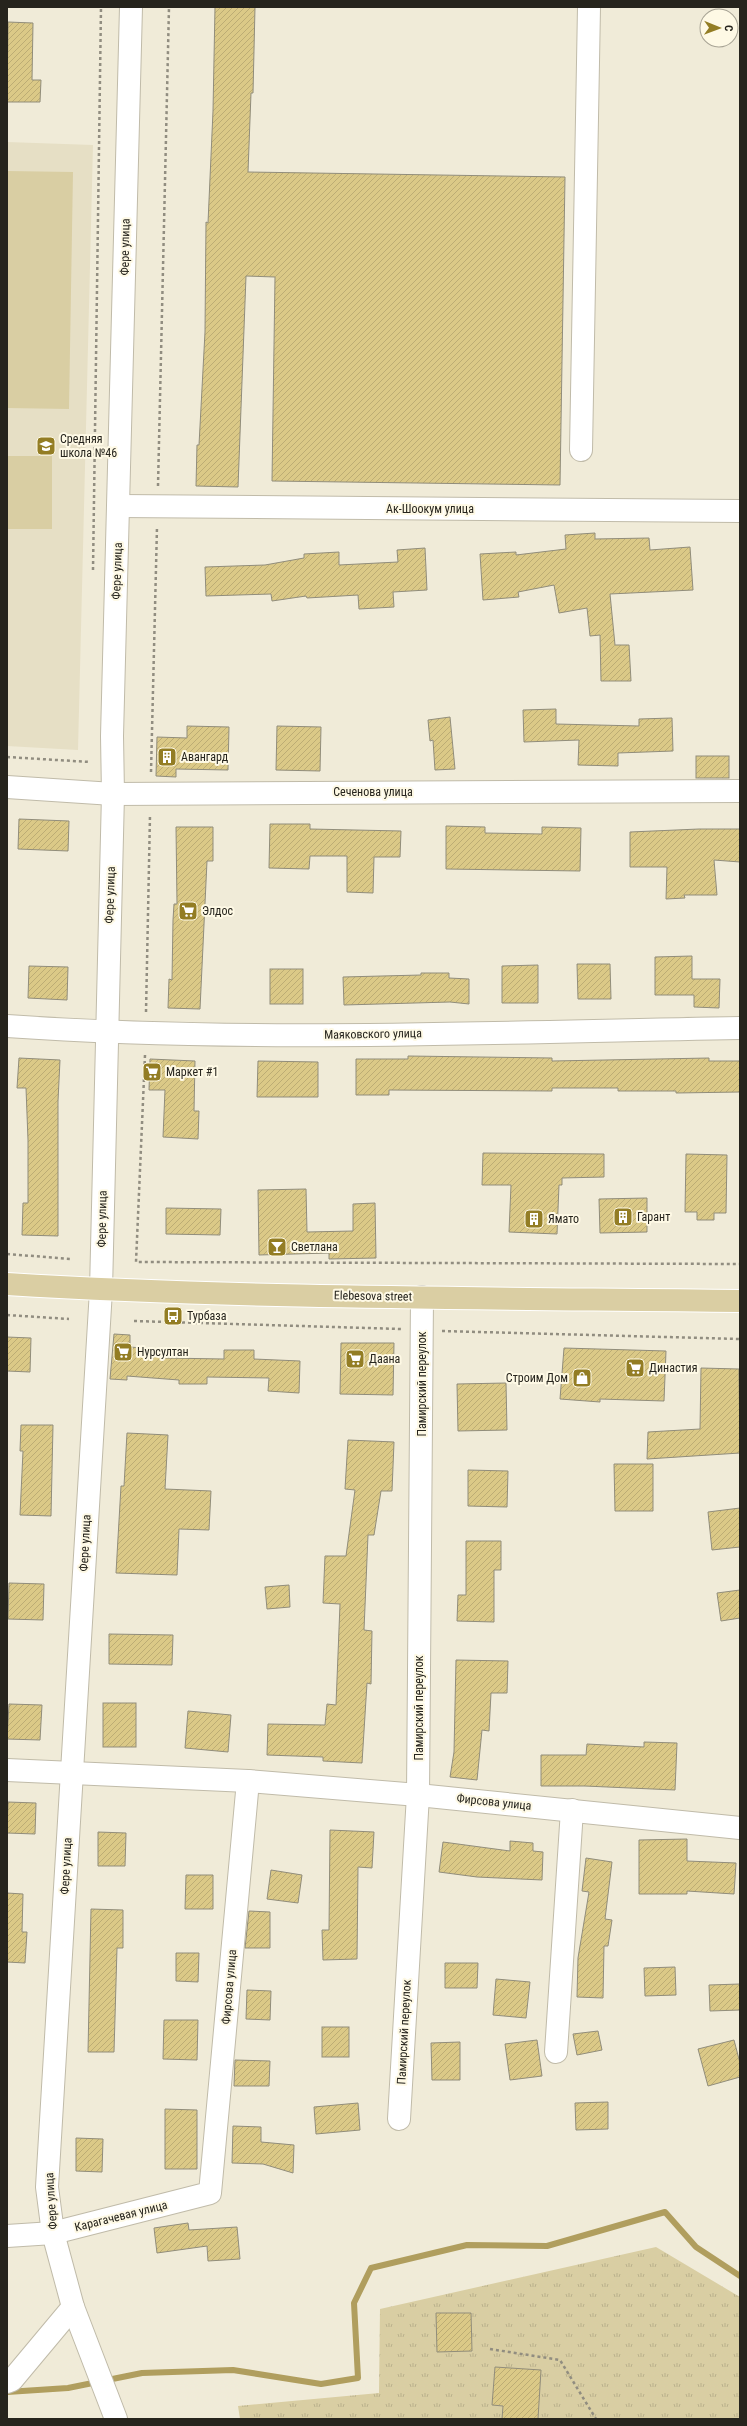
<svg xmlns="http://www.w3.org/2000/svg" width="747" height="2426" viewBox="0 0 747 2426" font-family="'Roboto Condensed',sans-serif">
<defs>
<pattern id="grass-tufts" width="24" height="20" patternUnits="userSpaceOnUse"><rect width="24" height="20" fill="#d9cea3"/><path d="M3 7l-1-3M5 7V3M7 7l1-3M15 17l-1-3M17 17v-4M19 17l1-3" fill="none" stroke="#bab18c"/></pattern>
<pattern id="building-hatch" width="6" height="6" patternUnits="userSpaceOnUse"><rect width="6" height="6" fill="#dbc987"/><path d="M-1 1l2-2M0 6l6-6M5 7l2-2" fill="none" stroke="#bcac74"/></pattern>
</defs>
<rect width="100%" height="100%" fill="#f0ebd8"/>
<path fill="#e6dfc5" d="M 7,142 L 93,145 L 78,750 L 7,746 Z"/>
<path fill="url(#grass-tufts)" d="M 656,2247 L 740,2297 L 740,2419 L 240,2419 L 238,2406 L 379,2393 L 380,2309 Z"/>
<g fill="#d9cea3">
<path d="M 7,171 L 73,172 L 69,409 L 7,408 Z"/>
<rect x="7" y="456" width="45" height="73"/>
</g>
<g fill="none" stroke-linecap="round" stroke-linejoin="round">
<path stroke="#b09e5e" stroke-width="6" d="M 7,2392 L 68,2388 L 142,2373 L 233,2370 L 321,2384 L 358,2378 L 354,2303 L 371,2268 L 467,2245 L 547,2246 L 665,2212 L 696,2247 L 740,2276"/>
</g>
<g fill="url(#building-hatch)" stroke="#918d7b">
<path d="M 215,7 L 255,7 L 253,93 L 251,93 L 248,172 L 565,177 L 560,485 L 272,481 L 275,277 L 246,276 L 238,487 L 196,486 L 197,445 L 199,445 L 205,332 L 206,222 L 208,223 L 213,111 Z"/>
<path d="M 8,22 L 33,23 L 32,80 L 41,80 L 40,102 L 7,102 Z"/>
<path d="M 595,533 L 595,539 L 649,538 L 650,550 L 690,547 L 693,590 L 610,594 L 615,645 L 629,645 L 631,681 L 601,681 L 600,635 L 590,636 L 587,608 L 559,613 L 554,585 L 518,592 L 519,597 L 483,600 L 480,554 L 516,552 L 516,555 L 566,549 L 565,535 Z"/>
<path d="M 425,548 L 427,590 L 393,592 L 394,607 L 359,609 L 358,595 L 307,598 L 306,596 L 272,601 L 271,594 L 206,596 L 205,567 L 265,565 L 304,558 L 304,554 L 339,552 L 339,565 L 398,562 L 397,550 Z"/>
<path d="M 556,709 L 556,724 L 639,726 L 639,719 L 672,718 L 673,751 L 618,753 L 618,766 L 578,765 L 579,740 L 524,742 L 523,710 Z"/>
<path d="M 450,717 L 455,769 L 435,770 L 433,740 L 430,741 L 428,720 Z"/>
<path d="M 187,726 L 229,727 L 228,770 L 176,769 L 176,777 L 156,776 L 157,737 L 187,738 Z"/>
<path d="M 277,726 L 321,727 L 320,771 L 276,770 Z"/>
<rect x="696" y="756" width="33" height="22"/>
<path d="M 19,819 L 69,821 L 68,851 L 18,849 Z"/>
<path d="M 270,824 L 310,824 L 310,829 L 401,831 L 400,857 L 374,857 L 373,893 L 347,892 L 347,856 L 310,856 L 309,869 L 269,868 Z"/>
<path d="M 446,826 L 485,827 L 485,833 L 542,834 L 542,827 L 581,828 L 580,871 L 446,869 Z"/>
<path d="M 176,827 L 213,827 L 213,861 L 207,861 L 200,1009 L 168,1008 L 169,979 L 172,980 L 173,920 L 174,904 L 177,904 Z"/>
<path d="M 699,829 L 740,829 L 740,862 L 714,860 L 717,895 L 684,895 L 685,898 L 666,899 L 667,867 L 630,867 L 630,832 Z"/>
<path d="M 692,956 L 692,979 L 720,979 L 719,1008 L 694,1007 L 694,995 L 655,995 L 655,957 Z"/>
<path d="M 577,964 L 610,964 L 611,999 L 578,999 Z"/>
<path d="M 538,965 L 538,1003 L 502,1003 L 502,966 Z"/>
<path d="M 29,966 L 68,967 L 67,1000 L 28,998 Z"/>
<rect x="270" y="969" width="33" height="35"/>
<path d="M 421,973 L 449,973 L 449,978 L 469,979 L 469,1004 L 450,1002 L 344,1005 L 343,977 L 421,975 Z"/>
<path d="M 408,1056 L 552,1058 L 552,1061 L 709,1058 L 709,1061 L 740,1061 L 740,1092 L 676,1093 L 676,1091 L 618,1091 L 618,1088 L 552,1088 L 552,1091 L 389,1090 L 389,1095 L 356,1095 L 356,1059 L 408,1059 Z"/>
<path d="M 19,1058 L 60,1060 L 58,1101 L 58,1236 L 22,1235 L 23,1203 L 28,1203 L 28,1140 L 26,1088 L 17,1088 Z"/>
<path d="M 150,1059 L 195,1061 L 194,1111 L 199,1111 L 198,1139 L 163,1137 L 165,1090 L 149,1090 Z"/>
<path d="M 258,1061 L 318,1062 L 318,1097 L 257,1097 Z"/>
<path d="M 483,1153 L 604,1154 L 604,1177 L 562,1178 L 562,1185 L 559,1185 L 557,1234 L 509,1232 L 511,1185 L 482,1185 Z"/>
<path d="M 686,1154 L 727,1155 L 726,1213 L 714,1213 L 714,1220 L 697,1220 L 697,1212 L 685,1212 Z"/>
<path d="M 306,1189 L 307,1232 L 353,1231 L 353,1204 L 375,1203 L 376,1258 L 329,1259 L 329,1253 L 259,1255 L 258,1190 Z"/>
<path d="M 647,1198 L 647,1232 L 600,1233 L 599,1199 Z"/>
<path d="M 166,1208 L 221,1209 L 220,1235 L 166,1234 Z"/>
<path d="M 114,1334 L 130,1335 L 130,1347 L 165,1350 L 165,1358 L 224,1359 L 224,1350 L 254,1350 L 254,1359 L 300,1361 L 299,1393 L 268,1391 L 269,1378 L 207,1377 L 207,1384 L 179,1384 L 179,1380 L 127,1376 L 127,1380 L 110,1379 Z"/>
<path d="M 7,1337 L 31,1338 L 30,1372 L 7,1371 Z"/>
<path d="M 341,1343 L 394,1343 L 393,1395 L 340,1394 Z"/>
<path d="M 564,1348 L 666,1351 L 664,1401 L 600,1399 L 600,1402 L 560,1399 Z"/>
<path d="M 701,1368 L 739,1369 L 740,1453 L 647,1459 L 648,1432 L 700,1429 Z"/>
<path d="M 506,1383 L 507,1430 L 458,1431 L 457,1384 Z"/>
<path d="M 21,1425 L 53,1425 L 51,1516 L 20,1515 L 23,1451 L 20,1451 Z"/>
<path d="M 127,1433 L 168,1435 L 165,1489 L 211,1491 L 209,1530 L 179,1529 L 177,1575 L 116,1573 L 121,1486 L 124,1486 Z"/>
<path d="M 348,1440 L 394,1442 L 392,1491 L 381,1491 L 374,1535 L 368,1535 L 364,1630 L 372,1631 L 371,1684 L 367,1683 L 362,1763 L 323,1761 L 323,1757 L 267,1755 L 268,1724 L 325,1725 L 327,1704 L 336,1705 L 340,1604 L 323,1603 L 325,1556 L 346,1556 L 355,1490 L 345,1489 Z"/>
<path d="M 614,1464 L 653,1464 L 653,1511 L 615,1511 Z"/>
<path d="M 468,1470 L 508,1471 L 507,1507 L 468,1506 Z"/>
<path d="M 740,1508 L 740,1547 L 712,1550 L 708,1512 Z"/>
<path d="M 466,1541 L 501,1541 L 501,1570 L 494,1570 L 494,1622 L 457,1621 L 458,1595 L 466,1595 Z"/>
<path d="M 9,1583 L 44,1584 L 43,1620 L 8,1619 Z"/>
<path d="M 289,1585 L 290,1607 L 267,1609 L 265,1587 Z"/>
<path d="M 740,1590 L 740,1618 L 721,1621 L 717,1593 Z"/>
<path d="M 109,1634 L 173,1635 L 172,1665 L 109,1664 Z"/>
<path d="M 456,1660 L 508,1661 L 507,1693 L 491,1693 L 489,1731 L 482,1730 L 477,1780 L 450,1777 L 454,1752 Z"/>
<rect x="103" y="1703" width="33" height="44"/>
<path d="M 9,1704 L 42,1705 L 40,1740 L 7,1739 Z"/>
<path d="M 188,1711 L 231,1715 L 228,1752 L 185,1748 Z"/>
<path d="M 644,1742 L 677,1743 L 675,1790 L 585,1786 L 541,1786 L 541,1755 L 586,1755 L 587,1744 L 644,1747 Z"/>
<path d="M 8,1802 L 36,1803 L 35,1834 L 7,1833 Z"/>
<path d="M 330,1830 L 374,1832 L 372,1868 L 358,1867 L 357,1959 L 323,1960 L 322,1930 L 329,1930 Z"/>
<path d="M 98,1832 L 126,1833 L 125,1866 L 98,1866 Z"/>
<path d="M 687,1839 L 687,1861 L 736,1863 L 734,1894 L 687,1891 L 687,1894 L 639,1894 L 639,1840 Z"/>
<path d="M 510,1841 L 533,1843 L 533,1851 L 543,1852 L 542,1880 L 477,1877 L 439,1872 L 443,1842 L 510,1851 Z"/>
<path d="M 586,1858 L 612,1862 L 605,1919 L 612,1920 L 608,1946 L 604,1946 L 603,1998 L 577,1997 L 578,1958 L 589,1892 L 582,1891 Z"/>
<path d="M 271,1870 L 302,1875 L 298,1903 L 267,1899 Z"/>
<path d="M 186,1875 L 213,1875 L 213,1909 L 185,1909 Z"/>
<path d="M 7,1893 L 23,1894 L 22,1932 L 27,1932 L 25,1963 L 7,1962 Z"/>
<path d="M 91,1909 L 123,1910 L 123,1948 L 117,1948 L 114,2052 L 88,2052 Z"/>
<path d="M 249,1911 L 270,1912 L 270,1948 L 245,1948 Z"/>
<path d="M 176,1953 L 199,1953 L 198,1982 L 176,1981 Z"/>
<path d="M 445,1963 L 478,1963 L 477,1988 L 445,1988 Z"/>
<path d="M 675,1967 L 676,1995 L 645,1996 L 644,1968 Z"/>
<path d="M 496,1979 L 530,1982 L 526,2018 L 493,2015 Z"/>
<path d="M 740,1984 L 740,2010 L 710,2011 L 709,1985 Z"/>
<path d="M 247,1990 L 271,1991 L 270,2020 L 246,2019 Z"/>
<path d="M 164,2020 L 198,2020 L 197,2060 L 163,2059 Z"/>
<rect x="322" y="2027" width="27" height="30"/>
<path d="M 598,2031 L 602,2050 L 577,2055 L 573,2034 Z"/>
<path d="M 537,2040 L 542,2076 L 510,2080 L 505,2044 Z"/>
<path d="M 734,2040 L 740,2063 L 740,2077 L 708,2086 L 698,2049 Z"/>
<path d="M 460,2042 L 460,2080 L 432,2080 L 431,2043 Z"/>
<path d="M 235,2060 L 270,2061 L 269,2086 L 234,2086 Z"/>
<path d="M 608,2102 L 608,2129 L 576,2130 L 575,2103 Z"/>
<path d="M 358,2103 L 360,2130 L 316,2134 L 314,2107 Z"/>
<path d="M 165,2109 L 197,2110 L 197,2169 L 165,2169 Z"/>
<path d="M 233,2126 L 261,2127 L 261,2142 L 294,2145 L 293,2173 L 263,2164 L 232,2163 Z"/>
<path d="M 76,2138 L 103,2139 L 102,2172 L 76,2171 Z"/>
<path d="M 188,2223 L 189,2230 L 237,2227 L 240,2259 L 208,2261 L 207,2246 L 157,2253 L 154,2228 Z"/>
<path d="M 436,2313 L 471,2313 L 472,2351 L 437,2352 Z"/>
<path d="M 495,2367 L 541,2370 L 538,2419 L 502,2419 L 503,2406 L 492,2405 Z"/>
</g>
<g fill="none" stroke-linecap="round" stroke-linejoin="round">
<g stroke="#c0bba9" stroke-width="24">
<g id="minor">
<path d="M 581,450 L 589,7"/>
<path d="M 119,506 L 740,511"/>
<path d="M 7,787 L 113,794 L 740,791"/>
<path d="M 7,1026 C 251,1043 496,1032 740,1028"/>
<path d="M 7,1770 L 248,1781 L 418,1795 L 740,1828"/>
<path d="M 556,2052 L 572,1810"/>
<path d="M 399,2119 L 418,1795 L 422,1297"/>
<path d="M 7,2236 L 53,2233 L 210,2193 L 248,1781"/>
<path d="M 7,2382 L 12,2380 L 73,2307"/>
<path d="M 116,2419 L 73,2307 L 53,2233 L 47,2187 L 101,1290 L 113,794 L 112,736 L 131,7"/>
</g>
</g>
<g stroke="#fff" stroke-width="24">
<path id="major" d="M 7,1284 C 251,1299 496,1298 740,1301"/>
</g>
<g stroke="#918d80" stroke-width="2.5" stroke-dasharray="3 3" stroke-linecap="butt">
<path d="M 158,486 L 169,7"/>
<path d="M 93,570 L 101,7"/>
<path d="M 7,757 L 90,762"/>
<path d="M 151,772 L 157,527"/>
<path d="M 146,1012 L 150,815"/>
<path d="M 145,1055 L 136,1262 L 740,1264"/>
<path d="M 7,1254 L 71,1259"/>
<path d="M 7,1315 L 69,1319"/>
<path d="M 134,1321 L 401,1329"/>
<path d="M 442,1331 L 740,1339"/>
<path d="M 490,2349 L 560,2360 L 596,2419"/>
</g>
<use href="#minor" stroke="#fff" stroke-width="22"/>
<use href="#major" stroke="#dacea3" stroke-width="22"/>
</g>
<defs>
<g id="school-square" transform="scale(1)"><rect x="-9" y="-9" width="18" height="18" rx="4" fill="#937d24" stroke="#fef9e5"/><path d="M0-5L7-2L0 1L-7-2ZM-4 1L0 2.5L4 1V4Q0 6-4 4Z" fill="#fff"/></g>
<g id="building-square" transform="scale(1)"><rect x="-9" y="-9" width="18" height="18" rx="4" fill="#937d24" stroke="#fef9e5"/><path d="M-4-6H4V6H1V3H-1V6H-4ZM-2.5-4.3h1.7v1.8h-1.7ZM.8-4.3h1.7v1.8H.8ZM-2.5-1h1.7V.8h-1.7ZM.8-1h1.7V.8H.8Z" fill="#fff"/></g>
<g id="supermarket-square" transform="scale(1)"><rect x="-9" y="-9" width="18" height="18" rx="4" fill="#937d24" stroke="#fef9e5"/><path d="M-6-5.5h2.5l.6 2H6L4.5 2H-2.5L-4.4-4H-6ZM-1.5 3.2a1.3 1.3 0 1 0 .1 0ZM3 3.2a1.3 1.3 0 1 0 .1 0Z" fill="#fff"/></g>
<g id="bar-square" transform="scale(1)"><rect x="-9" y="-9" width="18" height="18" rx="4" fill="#937d24" stroke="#fef9e5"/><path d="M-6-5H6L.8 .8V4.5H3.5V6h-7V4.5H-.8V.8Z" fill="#fff"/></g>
<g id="bus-square" transform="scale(1)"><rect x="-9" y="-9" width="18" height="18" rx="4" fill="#937d24" stroke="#fef9e5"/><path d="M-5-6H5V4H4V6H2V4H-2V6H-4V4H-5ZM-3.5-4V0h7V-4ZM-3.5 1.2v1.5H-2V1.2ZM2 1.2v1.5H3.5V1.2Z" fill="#fff"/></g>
<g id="shop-square" transform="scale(1)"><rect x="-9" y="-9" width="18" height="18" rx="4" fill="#937d24" stroke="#fef9e5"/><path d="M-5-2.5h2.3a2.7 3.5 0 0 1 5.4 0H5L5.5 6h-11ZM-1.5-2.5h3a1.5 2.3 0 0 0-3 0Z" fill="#fff"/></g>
</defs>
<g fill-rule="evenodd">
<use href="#school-square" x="46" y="446"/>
<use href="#building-square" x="167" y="757"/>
<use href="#supermarket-square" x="188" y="911"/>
<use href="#supermarket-square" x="152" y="1072"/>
<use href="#building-square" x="623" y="1217"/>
<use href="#building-square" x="534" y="1219"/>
<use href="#bar-square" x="277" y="1247"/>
<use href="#bus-square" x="173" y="1316"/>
<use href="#supermarket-square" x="123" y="1352"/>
<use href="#supermarket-square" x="355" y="1359"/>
<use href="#supermarket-square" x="635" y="1368"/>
<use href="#shop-square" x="582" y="1378"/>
</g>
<g text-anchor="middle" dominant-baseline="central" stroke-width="4" stroke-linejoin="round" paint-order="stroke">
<g font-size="12" fill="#26241d" stroke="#fef9e5">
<text transform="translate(125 247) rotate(-89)">Фере улица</text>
<text x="430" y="509">Ак-Шоокум улица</text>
<text transform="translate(117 571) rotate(-88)">Фере улица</text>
<text x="373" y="792">Сеченова улица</text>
<text transform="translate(110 895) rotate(-88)">Фере улица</text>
<text transform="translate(373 1034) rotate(-1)">Маяковского улица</text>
<text transform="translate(102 1219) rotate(-89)">Фере улица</text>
<text transform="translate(373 1296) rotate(1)">Elebesova street</text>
<text transform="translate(422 1384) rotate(-90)">Памирский переулок</text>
<text transform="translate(85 1543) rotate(-87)">Фере улица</text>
<text transform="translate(419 1708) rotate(-90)">Памирский переулок</text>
<text transform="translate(494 1802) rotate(6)">Фирсова улица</text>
<text transform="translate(66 1866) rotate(-87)">Фере улица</text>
<text transform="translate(229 1987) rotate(-85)">Фирсова улица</text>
<text transform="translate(404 2032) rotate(-87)">Памирский переулок</text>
<text transform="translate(51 2201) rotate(-94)">Фере улица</text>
<text transform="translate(121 2216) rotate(-14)">Карагачевая улица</text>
</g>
<g font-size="12" fill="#26241d" stroke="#fef9e5" text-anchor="start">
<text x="60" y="439">Средняя<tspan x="60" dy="14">школа №46</tspan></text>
<text x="181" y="757">Авангард</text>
<text x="202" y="911">Элдос</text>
<text x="166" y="1072">Маркет #1</text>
<text x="637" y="1217">Гарант</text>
<text x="548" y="1219">Ямато</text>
<text x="291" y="1247">Светлана</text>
<text x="187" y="1316">Турбаза</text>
<text x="137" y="1352">Нурсултан</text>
<text x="369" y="1359">Даана</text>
<text x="649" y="1368">Династия</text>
<text x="568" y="1378" text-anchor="end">Строим Дом</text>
</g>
</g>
<rect width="747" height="2426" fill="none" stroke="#26241d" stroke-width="16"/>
<g transform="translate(719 28) rotate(91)"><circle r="19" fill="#fef9e5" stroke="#a8a495"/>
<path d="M0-3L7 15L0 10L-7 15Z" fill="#937d24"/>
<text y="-6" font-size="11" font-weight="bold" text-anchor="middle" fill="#26241d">С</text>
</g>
</svg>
